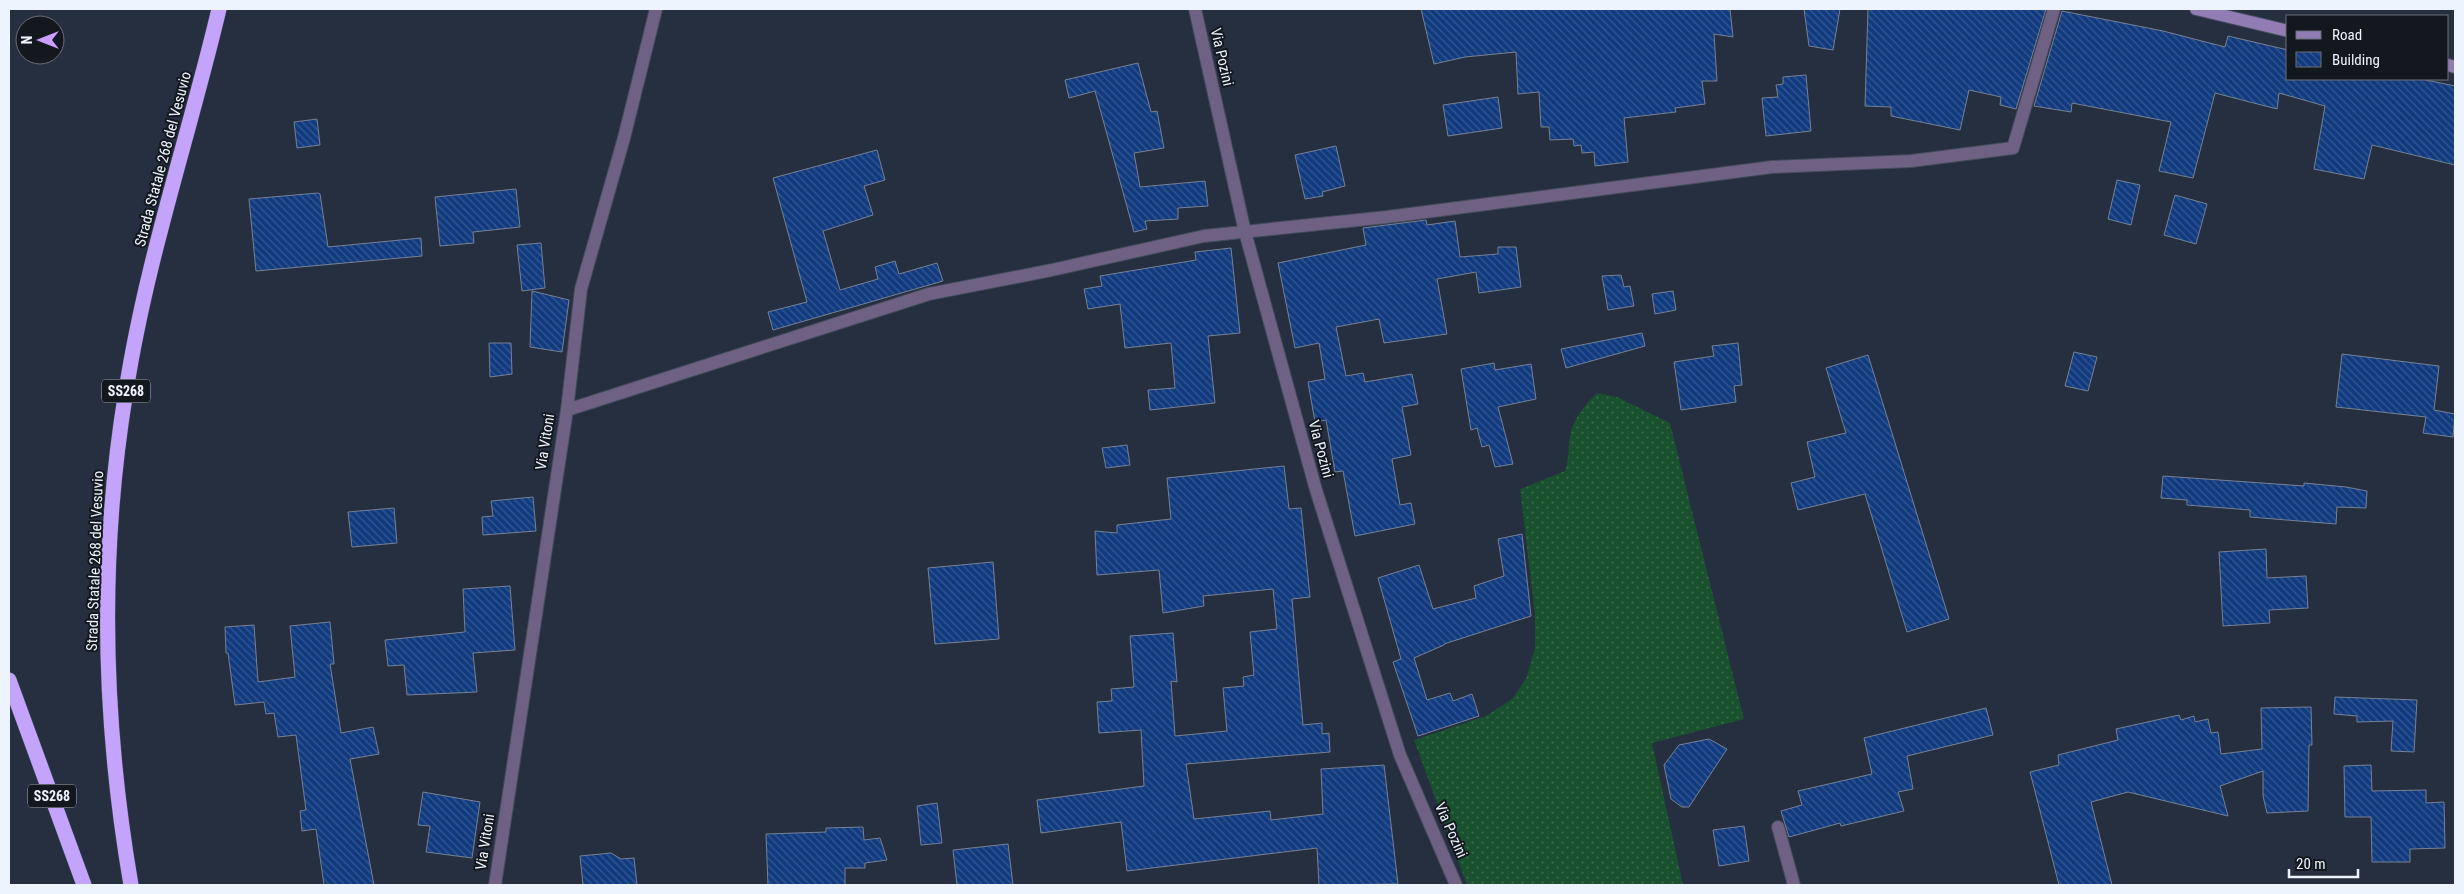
<svg xmlns="http://www.w3.org/2000/svg" width="2464" height="894" viewBox="0 0 2464 894" font-family="'Roboto Condensed',sans-serif">
<defs>
<pattern id="grass-dots" width="8" height="8" patternUnits="userSpaceOnUse" patternTransform="scale(1.25)"><rect width="8" height="8" fill="#19502e"/><path d="M2 2h.1M6 6h.1" fill="none" stroke="#3b6a4d" stroke-width="1.8" stroke-linecap="round"/></pattern>
<pattern id="building-back-hatch" width="6" height="6" patternUnits="userSpaceOnUse" patternTransform="scale(1.25)"><rect width="6" height="6" fill="#123b7f"/><path d="M-1 5l2 2M0 0l6 6M5-1l2 2" fill="none" stroke="#355892"/></pattern>
</defs>
<rect width="100%" height="100%" fill="#262f3f"/>
<path fill="url(#grass-dots)" d="M 1597,393 L 1617,397 L 1670,423 L 1744,719 L 1652,743 L 1683,885 L 1467,885 L 1414,740 L 1486,716 L 1512,699 L 1526,679 L 1535,648 L 1535,614 L 1520,489 L 1565,471 C 1569,459 1568,448 1570,436 C 1573,418 1585,405 1597,393 Z"/>
<g fill="url(#building-back-hatch)" stroke="#768194">
<path d="M 1421,9 L 1730,9 L 1733,37 L 1714,34 L 1717,81 L 1702,81 L 1705,104 L 1675,108 L 1676,112 L 1624,118 L 1628,162 L 1595,166 L 1594,152 L 1582,153 L 1581,145 L 1574,146 L 1573,139 L 1550,140 L 1549,127 L 1541,127 L 1539,92 L 1518,94 L 1516,52 L 1465,57 L 1434,64 Z"/>
<path d="M 1804,9 L 1840,9 L 1833,50 L 1809,46 Z"/>
<path d="M 1868,9 L 2046,9 L 2016,109 L 2000,105 L 2001,97 L 1969,90 L 1960,130 L 1891,116 L 1891,107 L 1865,106 Z"/>
<path d="M 2062,11 L 2163,31 L 2225,47 L 2228,36 L 2288,50 L 2288,79 L 2421,79 L 2455,86 L 2455,165 L 2372,145 L 2364,179 L 2314,169 L 2325,106 L 2279,93 L 2277,109 L 2215,93 L 2193,178 L 2159,171 L 2171,122 L 2072,103 L 2071,112 L 2034,106 Z"/>
<path d="M 1138,63 L 1151,112 L 1157,111 L 1164,148 L 1134,153 L 1140,187 L 1205,181 L 1208,206 L 1178,208 L 1178,219 L 1145,221 L 1147,229 L 1134,232 L 1095,91 L 1069,98 L 1065,80 Z"/>
<path d="M 1806,75 L 1811,131 L 1766,136 L 1762,98 L 1778,97 L 1776,85 L 1783,84 L 1783,77 Z"/>
<path d="M 1498,97 L 1502,128 L 1448,136 L 1443,105 Z"/>
<path d="M 317,119 L 320,145 L 297,148 L 294,122 Z"/>
<path d="M 1336,146 L 1345,186 L 1322,192 L 1323,196 L 1305,199 L 1295,155 Z"/>
<path d="M 877,150 L 885,180 L 864,186 L 873,215 L 823,231 L 840,290 L 878,279 L 875,267 L 895,261 L 899,274 L 937,263 L 943,281 L 773,330 L 768,312 L 807,302 L 773,178 Z"/>
<path d="M 2117,180 L 2140,185 L 2131,225 L 2108,219 Z"/>
<path d="M 516,189 L 520,227 L 473,232 L 474,243 L 440,246 L 435,197 Z"/>
<path d="M 318,193 L 320,194 L 328,247 L 421,238 L 422,256 L 256,271 L 249,199 Z"/>
<path d="M 2175,195 L 2207,204 L 2196,244 L 2164,235 Z"/>
<path d="M 1426,220 L 1427,225 L 1455,221 L 1460,257 L 1498,254 L 1498,247 L 1516,247 L 1521,287 L 1479,293 L 1476,272 L 1437,279 L 1447,334 L 1384,343 L 1379,319 L 1336,327 L 1346,376 L 1363,373 L 1365,382 L 1412,374 L 1418,404 L 1402,407 L 1411,455 L 1392,459 L 1400,505 L 1411,503 L 1415,524 L 1355,536 L 1343,471 L 1335,472 L 1326,420 L 1315,422 L 1308,382 L 1325,379 L 1319,343 L 1295,348 L 1278,263 L 1366,245 L 1363,228 Z"/>
<path d="M 541,243 L 545,288 L 522,291 L 517,245 Z"/>
<path d="M 1231,248 L 1240,333 L 1208,336 L 1215,403 L 1150,410 L 1148,390 L 1175,388 L 1171,343 L 1125,348 L 1120,304 L 1088,309 L 1084,289 L 1102,286 L 1100,276 L 1196,260 L 1195,252 Z"/>
<path d="M 1621,275 L 1624,287 L 1630,286 L 1634,306 L 1608,310 L 1602,276 Z"/>
<path d="M 532,291 L 569,300 L 562,352 L 530,347 Z"/>
<path d="M 1673,291 L 1676,310 L 1655,314 L 1652,294 Z"/>
<path d="M 1642,333 L 1645,346 L 1566,368 L 1561,349 Z"/>
<path d="M 489,343 L 511,343 L 512,374 L 490,377 Z"/>
<path d="M 1738,343 L 1742,385 L 1734,386 L 1736,402 L 1681,410 L 1674,362 L 1714,356 L 1712,346 Z"/>
<path d="M 2074,352 L 2097,357 L 2088,391 L 2065,386 Z"/>
<path d="M 2342,354 L 2439,366 L 2434,410 L 2455,414 L 2453,437 L 2423,433 L 2426,417 L 2336,407 Z"/>
<path d="M 1868,355 L 1949,619 L 1907,632 L 1865,494 L 1798,510 L 1791,483 L 1815,477 L 1807,442 L 1846,433 L 1826,368 Z"/>
<path d="M 1494,363 L 1495,370 L 1531,364 L 1536,399 L 1498,407 L 1513,464 L 1495,467 L 1489,445 L 1482,447 L 1477,428 L 1471,430 L 1461,369 Z"/>
<path d="M 1127,445 L 1130,465 L 1106,468 L 1102,448 Z"/>
<path d="M 1284,466 L 1289,509 L 1301,508 L 1310,597 L 1292,599 L 1303,725 L 1322,723 L 1322,734 L 1329,733 L 1330,752 L 1186,764 L 1194,819 L 1270,811 L 1271,820 L 1323,814 L 1321,769 L 1384,765 L 1398,884 L 1319,885 L 1317,848 L 1127,871 L 1121,822 L 1041,833 L 1037,800 L 1144,786 L 1141,730 L 1099,733 L 1097,702 L 1112,701 L 1111,689 L 1134,687 L 1130,636 L 1173,633 L 1177,682 L 1171,681 L 1175,736 L 1227,731 L 1223,688 L 1244,686 L 1243,677 L 1254,675 L 1250,632 L 1277,629 L 1273,589 L 1203,596 L 1204,606 L 1163,613 L 1159,570 L 1097,575 L 1095,531 L 1117,533 L 1117,525 L 1171,519 L 1167,478 Z"/>
<path d="M 2163,476 L 2304,486 L 2304,483 L 2346,487 L 2367,491 L 2366,508 L 2337,507 L 2336,524 L 2250,517 L 2250,510 L 2187,505 L 2187,500 L 2161,498 Z"/>
<path d="M 533,497 L 536,531 L 483,535 L 482,517 L 493,516 L 491,501 Z"/>
<path d="M 394,508 L 397,543 L 352,547 L 348,512 Z"/>
<path d="M 1522,534 L 1531,616 L 1444,644 L 1444,645 L 1414,658 L 1427,700 L 1450,693 L 1453,701 L 1472,694 L 1479,716 L 1418,736 L 1393,662 L 1401,659 L 1378,578 L 1419,565 L 1433,609 L 1476,598 L 1474,586 L 1504,576 L 1498,539 Z"/>
<path d="M 2266,549 L 2267,578 L 2306,576 L 2308,608 L 2269,610 L 2270,623 L 2223,626 L 2219,552 Z"/>
<path d="M 993,562 L 999,639 L 935,644 L 928,568 Z"/>
<path d="M 510,586 L 515,650 L 473,653 L 477,692 L 407,695 L 404,665 L 388,666 L 385,640 L 465,632 L 463,589 Z"/>
<path d="M 330,622 L 334,664 L 330,664 L 341,733 L 373,727 L 379,754 L 350,759 L 374,885 L 324,885 L 316,829 L 302,831 L 300,811 L 306,810 L 296,735 L 278,737 L 274,713 L 266,714 L 264,702 L 235,705 L 228,653 L 226,653 L 225,627 L 254,625 L 258,682 L 295,677 L 290,626 Z"/>
<path d="M 2335,697 L 2417,700 L 2414,752 L 2391,751 L 2393,721 L 2357,722 L 2357,716 L 2334,714 Z"/>
<path d="M 2311,707 L 2312,745 L 2309,745 L 2308,811 L 2267,813 L 2263,796 L 2263,771 L 2220,786 L 2228,816 L 2128,792 L 2091,802 L 2112,885 L 2059,885 L 2030,772 L 2059,765 L 2058,755 L 2118,740 L 2116,729 L 2179,715 L 2181,720 L 2194,716 L 2195,722 L 2208,719 L 2211,733 L 2218,732 L 2221,754 L 2262,749 L 2261,708 Z"/>
<path d="M 1986,708 L 1993,735 L 1907,756 L 1913,789 L 1898,792 L 1904,811 L 1841,826 L 1840,823 L 1789,837 L 1781,811 L 1802,805 L 1798,791 L 1872,774 L 1864,738 Z"/>
<path d="M 1709,739 L 1727,749 L 1689,807 L 1682,807 L 1671,799 L 1664,765 L 1679,745 Z"/>
<path d="M 2371,765 L 2372,791 L 2426,790 L 2426,803 L 2444,802 L 2445,848 L 2410,849 L 2410,862 L 2372,862 L 2371,817 L 2345,817 L 2344,766 Z"/>
<path d="M 423,792 L 480,802 L 472,858 L 426,852 L 430,826 L 418,825 Z"/>
<path d="M 937,803 L 942,843 L 921,845 L 917,806 Z"/>
<path d="M 1744,826 L 1749,861 L 1719,866 L 1713,830 Z"/>
<path d="M 863,827 L 864,840 L 880,838 L 887,860 L 865,863 L 865,868 L 845,868 L 845,885 L 768,885 L 766,834 L 826,832 L 826,828 Z"/>
<path d="M 1008,844 L 1013,885 L 957,885 L 953,850 Z"/>
<path d="M 611,853 L 621,859 L 634,858 L 637,885 L 583,885 L 580,856 Z"/>
</g>
<g fill="none" stroke-linecap="round" stroke-linejoin="round">
<g stroke="#424b5a" stroke-width="14">
<g id="street">
<path d="M 1195,9 L 1245,232 L 1316,490 L 1400,755 L 1456,885"/>
<path d="M 567,410 L 929,294 L 1052,270 L 1204,236 L 1387,217 L 1772,167 L 1911,161 L 2013,148 L 2054,9"/>
<path d="M 1778,827 L 1794,885"/>
<path d="M 495,885 L 567,410 L 581,289 L 624,138 L 656,9"/>
</g>
</g>
<g stroke="#424b5a" stroke-width="14">
<g id="secondary">
<path d="M 2196,9 L 2288,31"/>
<path d="M 2448,65 L 2455,67"/>
</g>
</g>
<g stroke="#424b5a" stroke-width="16">
<g id="highway">
<path d="M 9,680 L 84,885"/>
<path d="M 131,885 C 103,722 99,554 126,391 C 146,261 189,136 219,9"/>
</g>
</g>
<use href="#street" stroke="#6e6184" stroke-width="12"/>
<use href="#secondary" stroke="#917cb3" stroke-width="12"/>
<use href="#highway" stroke="#c4a4fa" stroke-width="15"/>
</g>
<g text-anchor="middle" dominant-baseline="central" stroke-width="4" stroke-linejoin="round" paint-order="stroke">
<g fill="#13171e" stroke="#acb2bb" stroke-width="1">
<rect x="102" y="379.5" width="48" height="23" rx="4"/>
<rect x="28" y="784.5" width="48" height="23" rx="4"/>
</g>
<g font-size="14" font-weight="bold" fill="#edf4fe">
<text x="126" y="391">SS268</text>
<text x="52" y="796">SS268</text>
</g>
<g font-size="15" fill="#edf4fe" stroke="#13171e">
<text transform="translate(1222 57) rotate(77)">Via Pozini</text>
<text transform="translate(163 159) rotate(-75)">Strada Statale 268 del Vesuvio</text>
<text transform="translate(545 442) rotate(-81)">Via Vitoni</text>
<text transform="translate(1321 449) rotate(75)">Via Pozini</text>
<text transform="translate(95 561) rotate(-88)">Strada Statale 268 del Vesuvio</text>
<text transform="translate(1451 830) rotate(66)">Via Pozini</text>
<text transform="translate(485 842) rotate(-81)">Via Vitoni</text>
</g>
</g>
<rect width="2464" height="894" fill="none" stroke="#edf4fe" stroke-width="20"/>
<rect x="2286" y="15" width="162" height="65" fill="#13171e" stroke="#6a6f78"/>
<rect x="2296" y="31" width="25" height="8" fill="#917cb3" stroke="#6a6f78"/>
<text x="2332" y="40" font-size="15" fill="#edf4fe">Road</text>
<rect x="2296" y="52" width="25" height="15" fill="url(#building-back-hatch)" stroke="#6a6f78"/>
<text x="2332" y="65" font-size="15" fill="#edf4fe">Building</text>
<g transform="translate(40 40) rotate(270)"><circle r="24" fill="#13171e" stroke="#6a6f78"/>
<path d="M0-4L9 19L0 12L-9 19Z" fill="#cf9dff"/>
<text y="-8" font-size="14" font-weight="bold" text-anchor="middle" fill="#edf4fe">N</text>
</g>
<path d="M2289 869v8h69v-8" fill="none" stroke="#edf4fe" stroke-width="2.5"/>
<text x="2296" y="869" font-size="15" fill="#edf4fe" stroke="#13171e" stroke-width="4" paint-order="stroke">20 m</text>
</svg>
